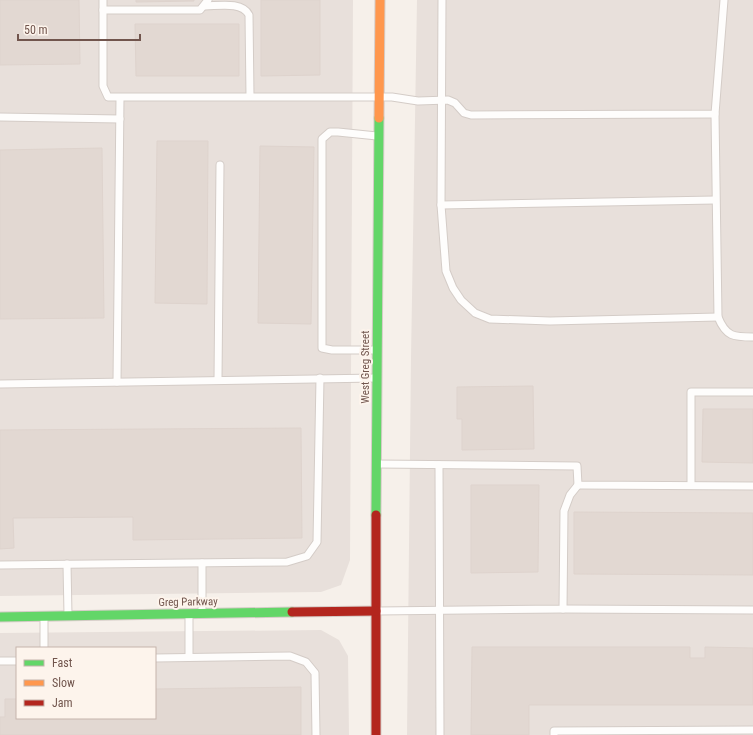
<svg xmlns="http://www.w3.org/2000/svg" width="753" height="735" viewBox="0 0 753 735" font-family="'Roboto Condensed',sans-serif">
<rect width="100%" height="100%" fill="#f6f0ea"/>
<g fill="#e8e0db" fill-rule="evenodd">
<path d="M 0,0 L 353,0 L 350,560 L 341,585 L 321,592 L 0,596 Z"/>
<path d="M 417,0 L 753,0 L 753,735 L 407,735 L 411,358 Z"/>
<path d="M 321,630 L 339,640 L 348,656 L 349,735 L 0,735 L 0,633 ZM 17,648 L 155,648 L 155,718 L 17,718 Z"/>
</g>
<g fill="#e2d8d2" stroke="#ded3cd">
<path d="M 0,0 L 79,0 L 80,64 L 0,65 Z"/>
<path d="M 136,0 L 194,0 L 194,1 L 136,2 Z"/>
<path d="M 261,0 L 320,0 L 320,75 L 261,76 Z"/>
<path d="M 135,24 L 239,24 L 239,76 L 136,76 Z"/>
<path d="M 157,141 L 208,141 L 207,304 L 155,303 Z"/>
<path d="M 260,146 L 314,147 L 311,324 L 258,323 Z"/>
<path d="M 102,148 L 104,318 L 0,319 L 0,150 Z"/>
<path d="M 533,386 L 534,449 L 462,450 L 462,419 L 457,419 L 457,387 Z"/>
<path d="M 703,409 L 753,409 L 753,463 L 702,462 Z"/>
<path d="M 301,428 L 302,538 L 133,540 L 133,517 L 13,518 L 14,548 L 0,549 L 0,430 Z"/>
<path d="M 471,485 L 539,485 L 538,572 L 471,573 Z"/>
<path d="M 574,512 L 753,513 L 753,575 L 574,574 Z"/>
<path d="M 472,647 L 690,647 L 690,658 L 705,658 L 705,647 L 753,648 L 753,705 L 529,705 L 529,735 L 471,735 Z"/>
<path d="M 301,687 L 301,735 L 0,735 L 0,717 L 5,717 L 5,699 L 17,699 L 17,718 L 155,718 L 155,689 Z"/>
</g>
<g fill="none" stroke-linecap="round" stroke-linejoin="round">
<g stroke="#d4ccc7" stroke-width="9">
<g id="lane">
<path d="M 103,0 L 103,86 L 108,97 L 392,97 L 418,101 L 448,100 L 455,103 L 464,113 L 471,115 L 715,114 L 724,0"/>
<path d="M 442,0 L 441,205 L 446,271 L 453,288 L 461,300 L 475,313 L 490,319 L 550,321 L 718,317"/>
<path d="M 205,6 C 218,6 242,1 249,15 L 250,96"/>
<path d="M 103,10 L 200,10 L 208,0"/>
<path d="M 715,114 L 718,317 C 726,337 734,337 753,337"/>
<path d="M 0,117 L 120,119"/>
<path d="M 441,205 L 715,200"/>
<path d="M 376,350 L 332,350 L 322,348 L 322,139 L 330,132 L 338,132 L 377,136"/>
<path d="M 218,380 L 220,165"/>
<path d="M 117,382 L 120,98"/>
<path d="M 0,384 L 376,378"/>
<path d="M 377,464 L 577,466 L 578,485 L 753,486"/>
<path d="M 439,465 L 440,735"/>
<path d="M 691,485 L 691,392 L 753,392"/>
<path d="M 67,564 L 68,615"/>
<path d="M 0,565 L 287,562 L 307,556 L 317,542 L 320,378"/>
<path d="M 563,609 L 753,610"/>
<path d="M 378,611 L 563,609 L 564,511 L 570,495 L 578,485"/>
<path d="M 202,613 L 202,563"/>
<path d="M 44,616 L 44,648"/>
<path d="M 189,616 L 189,657"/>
<path d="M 155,658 L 290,656 L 306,662 L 315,673 L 316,735"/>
<path d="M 0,661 L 17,661"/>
<path d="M 554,735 L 554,731 L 753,730"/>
</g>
</g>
<g stroke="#d5ccc7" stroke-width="11">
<g id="fast">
<path d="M 376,515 L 379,118"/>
<path d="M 0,617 L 292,612"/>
</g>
</g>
<g stroke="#d5ccc7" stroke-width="11">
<path id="slow" d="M 379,118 L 380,0"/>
</g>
<g stroke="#d5ccc7" stroke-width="11">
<g id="jam">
<path d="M 376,515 L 376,735"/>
<path d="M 292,612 L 376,611"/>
</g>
</g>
<use href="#lane" stroke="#fefdfc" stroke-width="7"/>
<use href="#fast" stroke="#63d668" stroke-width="9"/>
<use href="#slow" stroke="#ff974d" stroke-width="9"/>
<use href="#jam" stroke="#b3261e" stroke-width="9"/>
</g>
<g text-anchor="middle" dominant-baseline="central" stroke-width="4" stroke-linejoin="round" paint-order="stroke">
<g font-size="11" fill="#71554d" stroke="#fdf4ec">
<text transform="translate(365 367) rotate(-90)">West Greg Street</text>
<text transform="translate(188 602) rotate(-1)">Greg Parkway</text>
</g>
</g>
<rect x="16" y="647" width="140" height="72" fill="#fdf4ec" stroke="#c5b4ac"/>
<rect x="24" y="660" width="20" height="6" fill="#63d668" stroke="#c5b4ac"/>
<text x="52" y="667" font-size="12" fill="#71554d">Fast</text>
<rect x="24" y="680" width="20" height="6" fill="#ff974d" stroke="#c5b4ac"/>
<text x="52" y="687" font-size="12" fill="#71554d">Slow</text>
<rect x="24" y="700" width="20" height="6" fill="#b3261e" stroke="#c5b4ac"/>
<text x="52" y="707" font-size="12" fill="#71554d">Jam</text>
<path d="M18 34v6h122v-6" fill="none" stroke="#71554d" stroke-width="2"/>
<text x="24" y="34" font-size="12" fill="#71554d" stroke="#fdf4ec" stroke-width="3" paint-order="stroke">50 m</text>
</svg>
